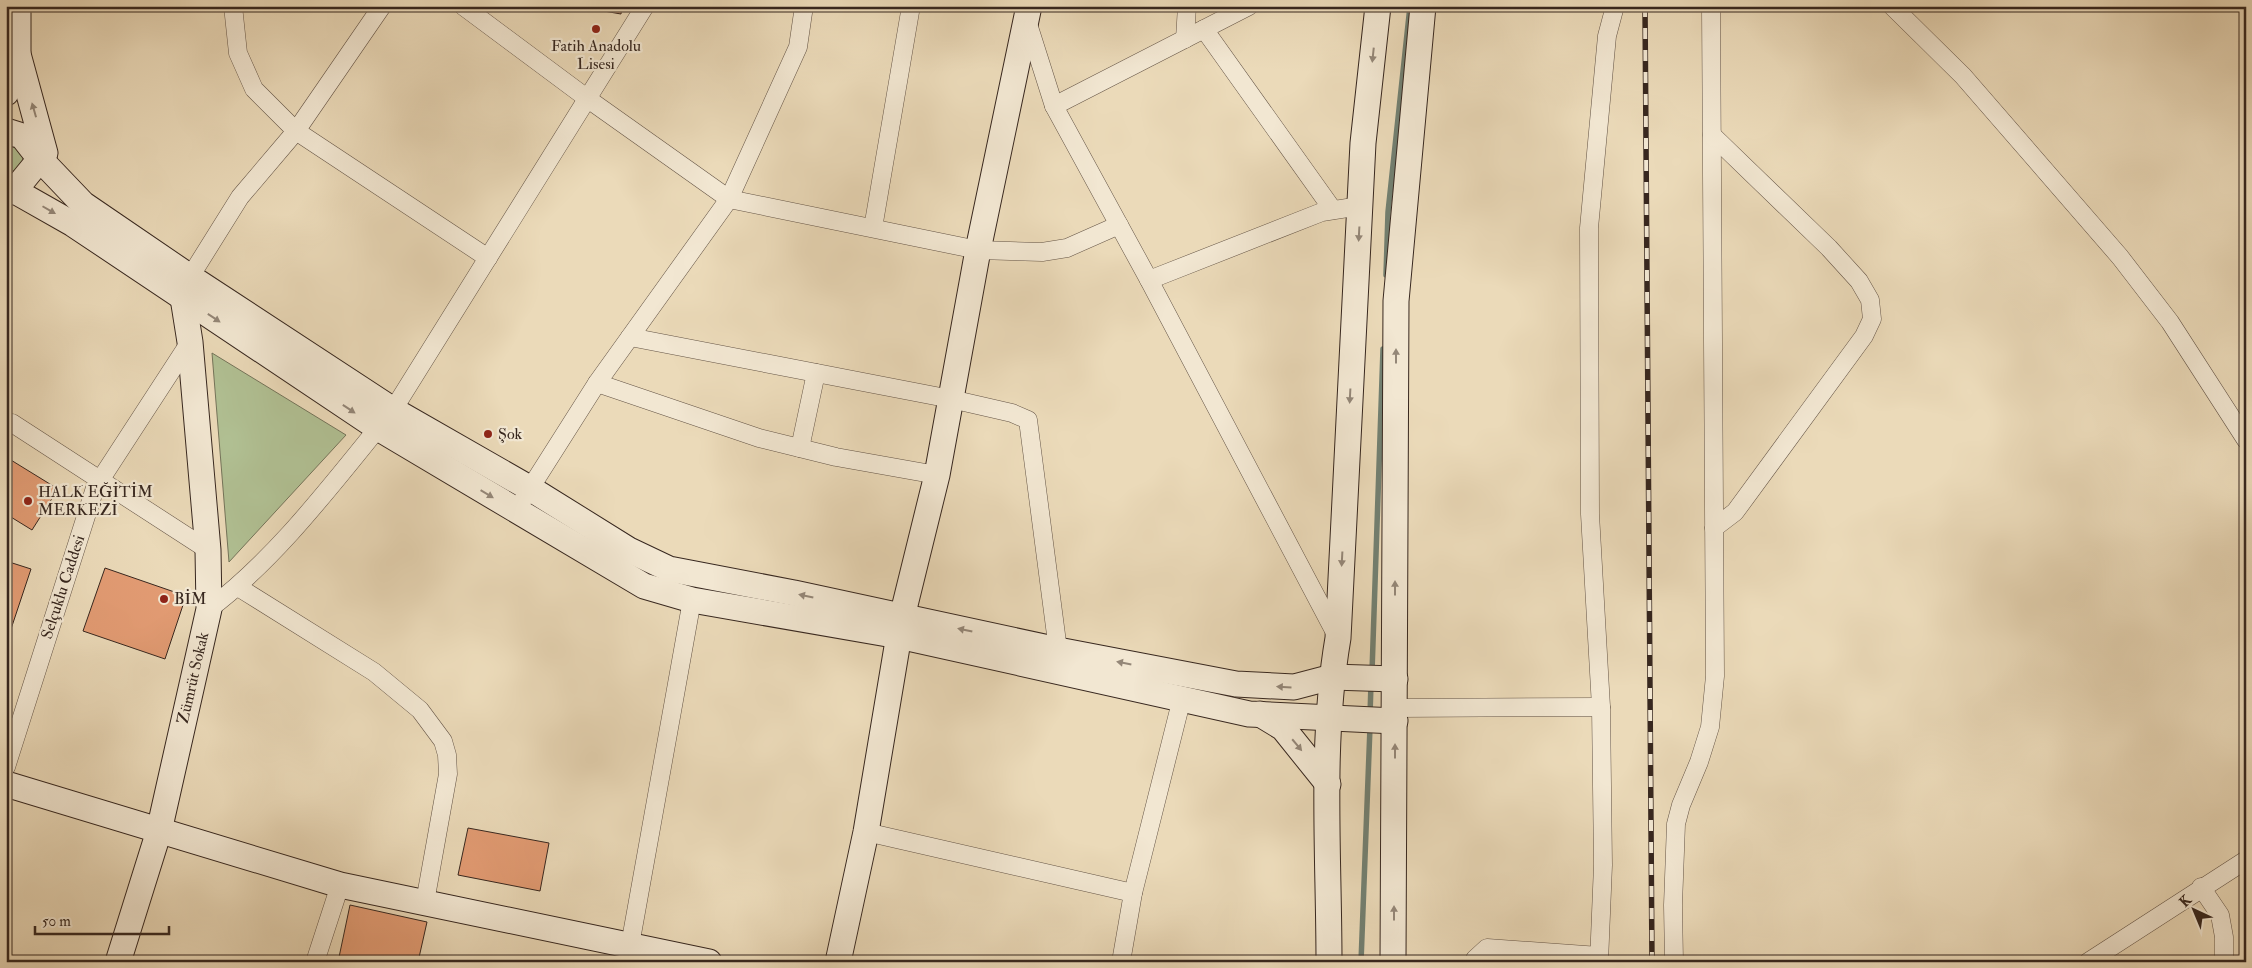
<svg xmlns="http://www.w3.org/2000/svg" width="2252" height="968" viewBox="0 0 2252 968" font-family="'IM FELL Double Pica',serif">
<rect width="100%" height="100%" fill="#ebdab9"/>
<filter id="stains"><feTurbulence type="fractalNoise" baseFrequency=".004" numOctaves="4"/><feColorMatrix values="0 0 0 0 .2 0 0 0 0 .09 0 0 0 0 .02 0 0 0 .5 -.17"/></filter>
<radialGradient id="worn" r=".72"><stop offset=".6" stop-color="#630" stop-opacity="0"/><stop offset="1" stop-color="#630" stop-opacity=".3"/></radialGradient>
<g fill="#b1c194" stroke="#74745a">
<path d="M 14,147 L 23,155 L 23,164 L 14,171 L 6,171 L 6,148 Z"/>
<path d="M 212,353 L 346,435 L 229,562 Z"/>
</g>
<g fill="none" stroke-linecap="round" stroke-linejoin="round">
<g stroke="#728072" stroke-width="5.5">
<path d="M 1386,275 L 1388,212 L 1410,6"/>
<path d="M 1372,672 L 1383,349"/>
<path d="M 1370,715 L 1371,684"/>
<path d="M 1361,962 L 1370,727"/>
</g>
</g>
<g fill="#e39c74" stroke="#37271f">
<path d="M 575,6 L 622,6 L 621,14 Z"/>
<path d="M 6,457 L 58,489 L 32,530 L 6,514 Z"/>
<path d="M 6,561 L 31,569 L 6,644 Z"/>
<path d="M 105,568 L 186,596 L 165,659 L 83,631 Z"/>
<path d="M 468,828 L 549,843 L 540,891 L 458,875 Z"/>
<path d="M 350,905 L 427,922 L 418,962 L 338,962 Z"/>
</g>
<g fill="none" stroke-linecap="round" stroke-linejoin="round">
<g stroke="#645446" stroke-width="19">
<g id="street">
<path d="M 233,6 L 238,53 L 254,89 L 296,131 L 488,258"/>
<path d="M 463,6 L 588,99 L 729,199 L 978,250 L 1042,252 L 1067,248 L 1119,225"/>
<path d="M 1892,6 L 1963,76 L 2120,257 L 2170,322 L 2246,440"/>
<path d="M 1027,21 L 1054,106 L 1149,280 L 1338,638"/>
<path d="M 1204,29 L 1333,210"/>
<path d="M 1185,39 L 1187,6"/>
<path d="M 1054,106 L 1249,6"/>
<path d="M 1712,135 L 1829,248 L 1859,281 L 1870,300 L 1872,319 L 1864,336 L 1735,512 L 1714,528"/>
<path d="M 873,228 L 911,6"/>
<path d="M 190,277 L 240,197 L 296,131 L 382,6"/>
<path d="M 1149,280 L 1322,212 L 1360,206"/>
<path d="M 630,337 L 951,399 L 1012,413 L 1028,420 L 1058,650"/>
<path d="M 597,383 L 759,438 L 836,457 L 937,475"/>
<path d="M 393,410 L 645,6"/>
<path d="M 6,423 L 12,423 L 208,550"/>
<path d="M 800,448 L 816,373"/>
<path d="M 524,498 L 597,383 L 729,199 L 798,47 L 804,6"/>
<path d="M 238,587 L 374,672 L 420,710 L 443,741 L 447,755 L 448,774 L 425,902"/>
<path d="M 209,609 C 274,560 326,492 378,428"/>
<path d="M 1601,707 L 1590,514 L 1589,228 L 1607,36 L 1615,6"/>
<path d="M 1395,708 L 1601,707 L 1603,865 L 1599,962"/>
<path d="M 6,767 L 95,488 L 190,342"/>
<path d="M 866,832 L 1133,893"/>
<path d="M 2201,887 L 2220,915 L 2224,937 L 2224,962"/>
<path d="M 315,962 L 340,885"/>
<path d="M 627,962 L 692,600"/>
<path d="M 1121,962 L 1133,893 L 1182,698"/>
<path d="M 1475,962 L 1475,959 L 1487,948 L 1599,956"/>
<path d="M 1674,962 L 1673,905 L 1676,824 L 1681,805 L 1699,762 L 1710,727 L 1715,676 L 1711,6"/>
<path d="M 2088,962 L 2246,860"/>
</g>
</g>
<g stroke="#37271f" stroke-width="27">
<g id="secondary">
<path d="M 6,93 L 18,54"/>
<path d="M 6,131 L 22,136 L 40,159 L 83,204 L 190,277 L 393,410 L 531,489 L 629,550 L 669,569 L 794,593 L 1058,650 L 1236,684 L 1294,687 L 1332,677 L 1395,679"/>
<path d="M 6,186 L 73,224 L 378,428 L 644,586 L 692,600 L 899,636 L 1249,714 L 1395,721"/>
<path d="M 6,193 L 14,191 L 45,153 L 18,54 L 18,6"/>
<path d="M 1260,714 L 1283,728 L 1328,784"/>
<path d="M 6,784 L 340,885 L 709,962"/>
<path d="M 118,962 L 159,831 L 209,609 L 208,550 L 190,342 L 183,298"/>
<path d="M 838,962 L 866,832 L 902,617 L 937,475 L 978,250 L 1029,6"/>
<path d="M 1329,962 C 1329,855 1320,744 1338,638 L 1363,143 L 1378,6"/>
<path d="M 1393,962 L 1396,301 L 1423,6"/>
</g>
</g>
<use href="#street" stroke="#f2e7d2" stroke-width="18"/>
<use href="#secondary" stroke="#f2e7d2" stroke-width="25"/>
<g stroke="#37271f" stroke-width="5.5">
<path id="rail" d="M 1645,6 L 1652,962"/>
</g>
<use href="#rail" stroke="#f2e7d2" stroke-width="4" stroke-dasharray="11" stroke-linecap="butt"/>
</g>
<defs><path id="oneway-solid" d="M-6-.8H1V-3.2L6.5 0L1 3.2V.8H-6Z" transform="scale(1.25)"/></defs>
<g fill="#948778">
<use href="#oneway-solid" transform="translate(1373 55) rotate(96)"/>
<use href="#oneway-solid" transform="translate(34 110) rotate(-106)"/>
<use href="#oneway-solid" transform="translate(49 210) rotate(30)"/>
<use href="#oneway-solid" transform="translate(1359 234) rotate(93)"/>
<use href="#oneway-solid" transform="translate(214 318) rotate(34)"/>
<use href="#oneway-solid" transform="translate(1396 356) rotate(-90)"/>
<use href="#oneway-solid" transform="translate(1350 396) rotate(93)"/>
<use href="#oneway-solid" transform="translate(349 409) rotate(34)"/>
<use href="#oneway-solid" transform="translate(487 494) rotate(31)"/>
<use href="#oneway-solid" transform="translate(1342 559) rotate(93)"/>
<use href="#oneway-solid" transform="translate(1395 588) rotate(-90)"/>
<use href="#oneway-solid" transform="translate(806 596) rotate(-168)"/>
<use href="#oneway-solid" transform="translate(965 630) rotate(-168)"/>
<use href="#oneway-solid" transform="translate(1124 663) rotate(-169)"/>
<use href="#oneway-solid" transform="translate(1284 687) rotate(-177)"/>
<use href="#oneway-solid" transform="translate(1297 745) rotate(50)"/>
<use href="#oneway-solid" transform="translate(1395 751) rotate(-90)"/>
<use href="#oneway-solid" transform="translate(1394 913) rotate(-90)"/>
</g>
<g fill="#8f2418" stroke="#f2e7d2" stroke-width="2">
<circle cx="596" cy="29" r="5"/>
<circle cx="488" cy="434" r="5"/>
<circle cx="28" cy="501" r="5"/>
<circle cx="164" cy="599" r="5"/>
</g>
<g text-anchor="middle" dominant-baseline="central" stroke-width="4.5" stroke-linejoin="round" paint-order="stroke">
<g font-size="16" fill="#37271f" stroke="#f2e7d2" text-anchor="start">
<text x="596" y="46" text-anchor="middle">Fatih Anadolu<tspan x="596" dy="18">Lisesi</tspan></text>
<text x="498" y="434">Şok</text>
<text x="38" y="492">HALK EĞİTİM<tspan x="38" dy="18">MERKEZİ</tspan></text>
<text x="174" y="599">BİM</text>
</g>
<g font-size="16" fill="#37271f" stroke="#f2e7d2">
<text transform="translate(63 587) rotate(-72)">Selçuklu Caddesi</text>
<text transform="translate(193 678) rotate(-77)">Zümrüt Sokak</text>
</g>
</g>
<rect width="2252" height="968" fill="none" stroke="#ebdab9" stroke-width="25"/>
<rect x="8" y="8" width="2237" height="953" fill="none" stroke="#37271f" stroke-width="2.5"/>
<rect x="12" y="12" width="2227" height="943" fill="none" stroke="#37271f"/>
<g transform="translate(2194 910) rotate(316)" stroke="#f2e7d2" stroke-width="4" paint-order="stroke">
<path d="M0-4L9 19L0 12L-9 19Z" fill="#37271f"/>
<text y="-8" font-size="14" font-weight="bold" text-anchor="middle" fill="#37271f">K</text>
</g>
<path d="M35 926v8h134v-8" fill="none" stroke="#37271f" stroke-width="2.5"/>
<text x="42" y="926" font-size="15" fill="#37271f" stroke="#f2e7d2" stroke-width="4" paint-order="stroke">50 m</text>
<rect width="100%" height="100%" filter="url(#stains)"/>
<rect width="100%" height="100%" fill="url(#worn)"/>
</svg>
